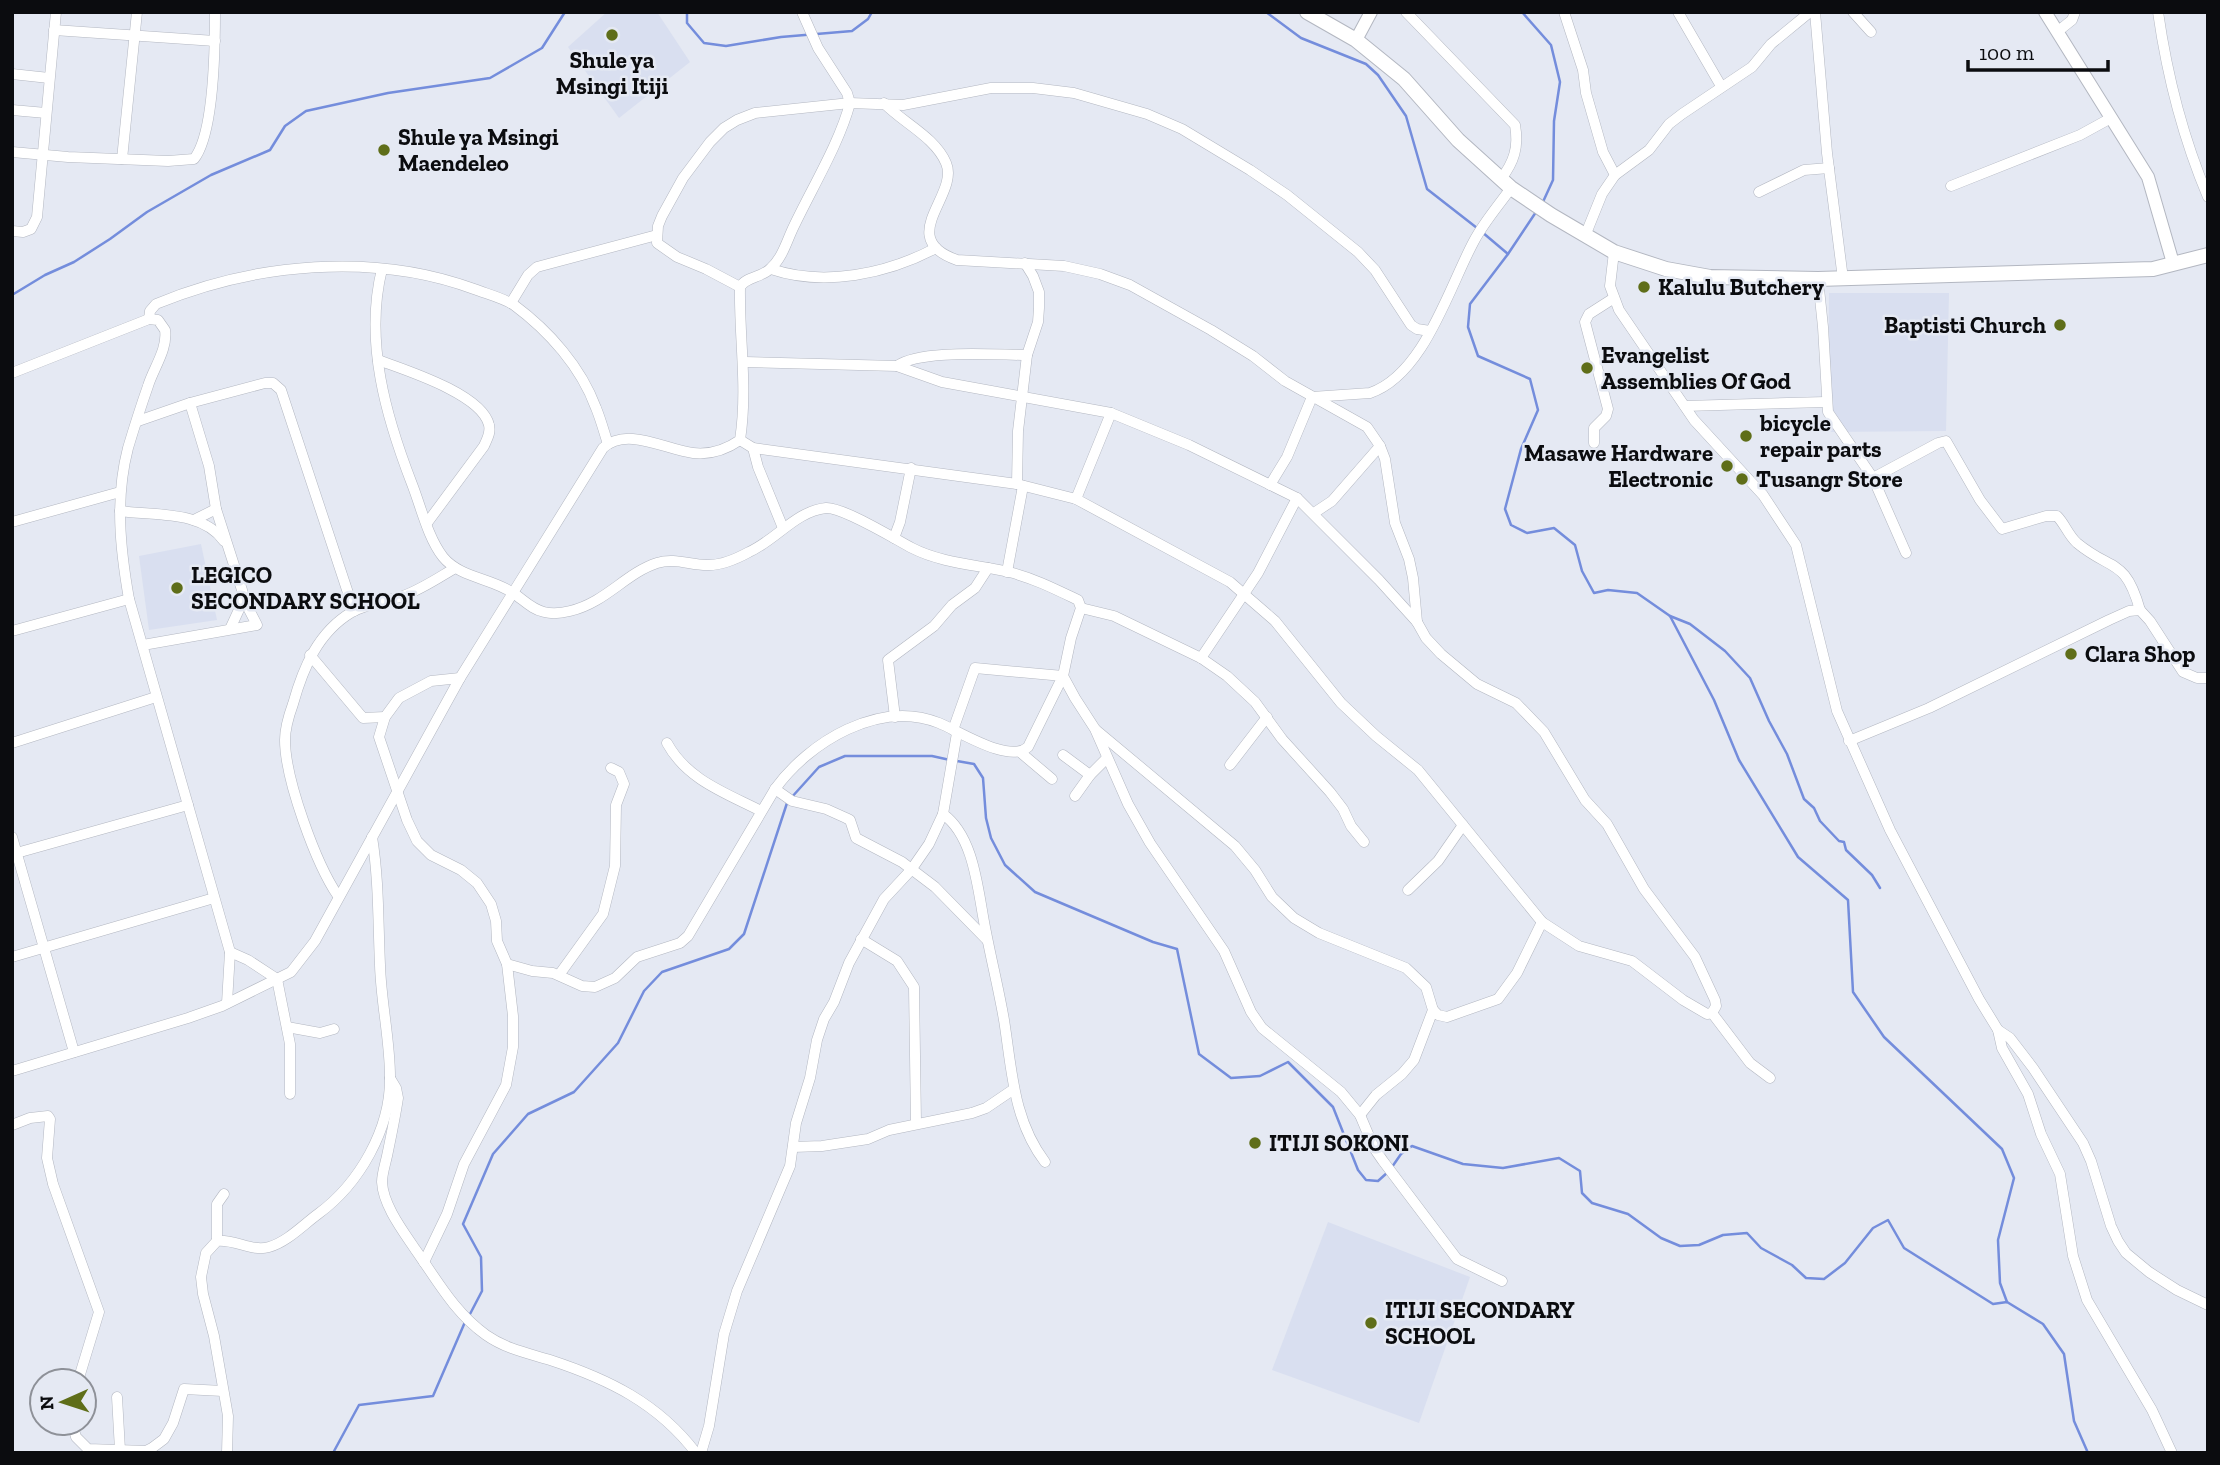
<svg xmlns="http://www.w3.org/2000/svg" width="2220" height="1465" viewBox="0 0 2220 1465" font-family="'Zilla Slab',serif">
<rect width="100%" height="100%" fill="#e5e9f3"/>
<g fill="#d9dff0">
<path d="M 607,12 L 657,12 L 690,62 L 619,118 L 568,47 Z"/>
<path d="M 1829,293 L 1949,293 L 1946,431 L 1828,432 Z"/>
<path d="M 201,544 L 217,620 L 149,630 L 139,556 Z"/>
<path d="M 1328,1222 L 1470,1277 L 1419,1423 L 1272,1370 Z"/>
</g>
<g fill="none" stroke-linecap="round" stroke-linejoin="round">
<g stroke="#748ddc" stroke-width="2.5">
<path d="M 687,12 L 687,23 L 704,43 L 726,46 L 781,37 L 852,31 L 868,19 L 872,12"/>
<path d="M 1033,12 L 1036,12"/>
<path d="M 1266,12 L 1301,38 L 1366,64 L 1378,75 L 1406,116 L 1427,189 L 1477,228"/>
<path d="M 1522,12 L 1551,45 L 1560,82 L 1554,121 L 1553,180 L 1542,204"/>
<path d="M 1536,212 L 1508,254 L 1470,304 L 1468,327 L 1478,356 L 1530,379 L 1538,410 L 1521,449 L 1505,509 L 1511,525 L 1527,533 L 1554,528 L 1575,545 L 1582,571 L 1594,593 L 1608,590 L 1637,593 L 1670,616 L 1714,700 L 1739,760 L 1798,857 L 1848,900 L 1853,992 L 1884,1037 L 2002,1149 L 2014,1178 L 1998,1240 L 2000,1283 L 2007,1302"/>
<path d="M 1482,232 L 1508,254"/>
<path d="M 12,295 L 45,275 L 74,262 L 110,239 L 147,212 L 211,175 L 270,150 L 285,126 L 306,111 L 388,93 L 490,78 L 542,48 L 565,12"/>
<path d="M 1670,616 L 1690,624 L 1725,651 L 1750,678 L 1769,721 L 1787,754 L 1804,799 L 1814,808 L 1820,821 L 1839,841 L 1844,842 L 1846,850 L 1872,875 L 1880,888"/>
<path d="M 957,761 L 974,764 L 983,778 L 986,818 L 991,838 L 1005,865 L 1035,892 L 1153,942 L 1177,949 L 1199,1054 L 1231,1078 L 1260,1076 L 1288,1062 L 1333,1107 L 1358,1170 L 1366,1180 L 1378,1181 L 1388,1172"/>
<path d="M 791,798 L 819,767 L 845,756 L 932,756 L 950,760"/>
<path d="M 1392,1167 L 1401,1154 L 1412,1146 L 1463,1164 L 1503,1168 L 1559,1158 L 1580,1171 L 1582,1193 L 1592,1203 L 1628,1214 L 1661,1238 L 1680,1246 L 1699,1245 L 1723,1235 L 1747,1233 L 1761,1248 L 1792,1265 L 1806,1278 L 1824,1279 L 1845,1263 L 1873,1228 L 1888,1220 L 1904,1248 L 1993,1304 L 2007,1302 L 2043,1324 L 2064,1354 L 2074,1421 L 2088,1453"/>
<path d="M 469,1316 L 482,1291 L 481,1257 L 463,1224 L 493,1154 L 528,1114 L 574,1092 L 618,1043 L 644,991 L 662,972 L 729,949 L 744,934 L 787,803"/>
<path d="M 333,1453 L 359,1405 L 433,1396 L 465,1322"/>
</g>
<g stroke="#b3b7c1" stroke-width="11">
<g id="minor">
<path d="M 1406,12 L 1515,125 C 1519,147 1514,162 1501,179"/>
<path d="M 1564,12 L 1583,70 L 1586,93 L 1603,152 L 1615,175"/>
<path d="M 1678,12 L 1721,86"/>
<path d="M 1815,12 L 1827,153 L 1843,279"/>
<path d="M 1853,12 L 1871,32"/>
<path d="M 2158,12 C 2167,75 2183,138 2208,197"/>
<path d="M 54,30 L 215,41"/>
<path d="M 2057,32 L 2072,20 L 2075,12"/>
<path d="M 12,74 L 49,78"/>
<path d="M 884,103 C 903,123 935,137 946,163 C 960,195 894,238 957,260 L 1064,266 L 1100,274 L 1130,285 L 1211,330 L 1253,356 L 1285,381 L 1367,427 L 1380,446 L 1385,459 L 1395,523 L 1409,559 L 1413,578 L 1417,622"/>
<path d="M 12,110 L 46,113"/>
<path d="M 12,152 L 68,157 L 168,161 L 194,159 C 214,134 215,46 215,12"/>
<path d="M 122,159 L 137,12"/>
<path d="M 1951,186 L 2080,135 L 2111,118"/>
<path d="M 1759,192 L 1804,170 L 1829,168"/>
<path d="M 12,231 L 23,232 L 31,229 L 37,217 L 56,12"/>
<path d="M 1585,236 L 1602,194 L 1615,175 L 1649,150 L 1669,124 L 1682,114 L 1752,67 L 1771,44 L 1810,12"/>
<path d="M 1614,252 L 1610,286 L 1619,310 L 1694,420 L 1763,495 L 1796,545 L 1837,711 L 1890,830 L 1979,999 L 1998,1030 L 2010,1038 L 2033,1068 L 2083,1143 L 2091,1161 L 2111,1226 L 2118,1241 L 2126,1253 L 2149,1272 L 2177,1290 L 2208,1305"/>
<path d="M 382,269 C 364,341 386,417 412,484 C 421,507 428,538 443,557 C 460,578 492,578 513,593 C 524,600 531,609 544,612 C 552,614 562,613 570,611 C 605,603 626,573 657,563 C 675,557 692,566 709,565 C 723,565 738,558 749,552 C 776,540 796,511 826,508 C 843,507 895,539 912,548 C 941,563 978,565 1009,572 C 1033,578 1055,589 1078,600 L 1081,608 L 1071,638 L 1063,676 L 1075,698 L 1095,729 L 1128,804 L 1150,843 L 1224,951 L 1251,1012 L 1262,1028 L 1341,1092 L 1360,1115 L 1374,1148 L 1383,1161 L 1457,1259 L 1502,1281"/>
<path d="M 771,269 C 824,287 887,274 936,248"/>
<path d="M 1818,279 L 1823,327 L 1828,412 L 1873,478 L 1906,553"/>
<path d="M 740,287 L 706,269 L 677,257 L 657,243 L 658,226 L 662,216 L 683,178 L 710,142 L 724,128 L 737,120 L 755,113 L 850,103 L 903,105 L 991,88 L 1033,88 L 1074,93 L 1147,114 L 1182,129 L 1250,170 L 1287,195 L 1358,252 L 1375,270 L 1411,325 L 1417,329 L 1430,331"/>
<path d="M 511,303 L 528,275 L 537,267 L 657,235"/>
<path d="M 149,319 L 150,311 L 156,304 C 255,263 374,252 474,289 C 487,294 503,298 514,305 C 549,331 581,367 596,408 C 601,420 604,432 608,444"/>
<path d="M 378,360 C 405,370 482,394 489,425 C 491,433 487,439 484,446 L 427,523"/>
<path d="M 897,366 C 920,349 996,355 1027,355"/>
<path d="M 12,373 L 149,319 L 158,320 L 165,330 C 168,349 153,369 148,386 C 141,406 134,428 128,448 C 115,498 120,548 129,599 L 230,952 L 227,1003"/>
<path d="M 190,403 L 209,466 L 216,509 L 242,590 L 242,603 L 230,629"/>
<path d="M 1685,406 L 1826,402"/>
<path d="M 138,421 L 190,403 L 265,383 L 273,383 L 281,390 L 354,611"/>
<path d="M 740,440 L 753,448 L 1017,484 L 1076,499 L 1230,582 L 1275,621 L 1341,703 L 1376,736 L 1418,770 L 1542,922 L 1579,946 L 1632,961 L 1683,1000 L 1707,1014 L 1712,1013 L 1716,1006 L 1715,1000 L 1695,957 L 1644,889 L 1607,824 L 1585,800 L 1544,732 L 1516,703 L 1477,684 L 1441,654 L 1426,638 L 1417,622 L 1379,580 L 1297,498 L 1189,445 L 1111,413 L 942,382 L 897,366 L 745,362"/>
<path d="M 1594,443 L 1594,428 L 1606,416 L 1608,409 L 1585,322 L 1589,314 L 1614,298"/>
<path d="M 753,448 L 758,467 L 783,528"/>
<path d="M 1873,478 L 1938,443 L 1946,441 L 1980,500 L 2002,529 L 2046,516 L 2057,516 C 2065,524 2068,535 2077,543 C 2112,572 2125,557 2140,610"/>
<path d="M 1017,484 L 1018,431 L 1027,355 L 1038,322 L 1039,308 L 1039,292 L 1033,276 L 1025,263"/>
<path d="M 1270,485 L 1287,457 L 1312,397 L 1370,393 C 1424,375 1449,287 1474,241 C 1484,222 1499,205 1511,188"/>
<path d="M 1076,499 L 1111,413"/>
<path d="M 120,511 C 154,516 202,510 224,541"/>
<path d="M 1314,513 L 1332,501 L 1380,446"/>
<path d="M 194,520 L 216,509"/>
<path d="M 12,522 L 120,492"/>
<path d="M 894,538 L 900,522 L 911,468"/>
<path d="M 1007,572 L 1023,486"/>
<path d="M 1081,608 L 1114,616 L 1201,658 L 1227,676 L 1255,702 L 1282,739 L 1330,792 L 1343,809 L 1351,826 L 1364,842"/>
<path d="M 12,631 L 129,599"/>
<path d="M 143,645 L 257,625 L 243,598"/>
<path d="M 310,655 L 363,718 L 385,717"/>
<path d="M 1201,658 L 1258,573 L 1297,498"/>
<path d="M 895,717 L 888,660 L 934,626 L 952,605 L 975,588 L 988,568"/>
<path d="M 1096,730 L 1235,846 L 1255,870 L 1272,897 L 1294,918 L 1319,933 L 1406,968 L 1426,987 L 1433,1010 L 1414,1060 L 1402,1074 L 1376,1095 L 1360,1115"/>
<path d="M 1849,741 L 1929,708 L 2109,620 L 2129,611 L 2140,610 L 2150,621 L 2183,672 L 2197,678 L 2208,678"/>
<path d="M 12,743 L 156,697"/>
<path d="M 667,743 C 687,780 726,793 761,811"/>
<path d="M 1020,752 L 1052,779"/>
<path d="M 1063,755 L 1090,775"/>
<path d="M 1230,765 L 1267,717"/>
<path d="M 775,789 L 792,801 L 826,809 L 846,818 L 850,820 L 856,838 L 902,862 L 935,887 L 987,940"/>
<path d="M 1075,796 L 1090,775 L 1106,759"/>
<path d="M 943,814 C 972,835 977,882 983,916 C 989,951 998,985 1004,1020 C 1012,1070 1013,1120 1045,1162"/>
<path d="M 12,837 L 74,1052"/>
<path d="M 13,854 L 188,805"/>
<path d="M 1408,890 L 1438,861 L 1463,825"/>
<path d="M 338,896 C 316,864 285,779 285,740 C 285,729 289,715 293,704 C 303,668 318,632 352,612 C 367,604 387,601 403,596 C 422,589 438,578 455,568"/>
<path d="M 861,939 L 897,961 L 914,987 L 916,1123"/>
<path d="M 230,952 L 248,960 L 277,979 L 290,1044 L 290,1094"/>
<path d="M 12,957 L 214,898"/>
<path d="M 507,964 L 532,971 L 553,973 L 582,986 L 595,987 L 615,978 L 637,957 L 680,943 L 688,936 L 775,789 C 809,742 879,699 939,723 C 959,731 1009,764 1028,747 L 1063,676 L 975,668 L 953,730"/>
<path d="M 559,975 L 603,914 L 615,866 L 616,805 L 624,784 L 619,772 L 611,768"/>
<path d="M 1433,1010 L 1438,1015 L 1447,1017 L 1498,999 L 1517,973 L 1542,922"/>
<path d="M 1712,1013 L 1750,1063 L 1770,1078"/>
<path d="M 287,1027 L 320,1033 L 334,1029"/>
<path d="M 1998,1030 L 2002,1048 L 2028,1094 L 2041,1134 L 2060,1174 L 2073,1256 L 2087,1300 L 2152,1410 L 2172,1453"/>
<path d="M 12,1071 L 188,1018 L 222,1006 L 291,972 L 315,941 L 460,678 L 603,448 C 627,426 666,450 693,453 C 710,455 727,449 740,440 C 748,388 739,339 740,287 C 746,276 762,278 771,268 C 783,257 787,240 794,226 C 812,188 840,142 850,103 L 847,93 L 818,48 L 802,12"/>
<path d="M 390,1078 L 396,1088 L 398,1098 C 395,1118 391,1137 387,1156 C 385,1165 382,1174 382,1182 C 383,1205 403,1231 415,1249 C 437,1280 454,1312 486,1335 C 506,1349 527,1353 550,1360 C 608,1379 658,1403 696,1453"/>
<path d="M 12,1125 L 30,1118 L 48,1116 L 50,1119 L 47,1158 L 53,1184 L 99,1312 L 78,1381"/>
<path d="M 793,1147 L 822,1146 L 868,1139 L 889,1130 L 972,1113 L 986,1108 L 1014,1089"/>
<path d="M 217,1241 L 217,1204 L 224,1194"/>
<path d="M 424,1262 L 447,1214 L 464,1164 L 506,1085 L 513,1047 L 513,1016 L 507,964 L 497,941 L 496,921 L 491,904 L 477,883 L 461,870 L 431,855 L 417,841 L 407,820 L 379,737 L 385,717 L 399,698 L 431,681 L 460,678"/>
<path d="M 117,1397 L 120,1450"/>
<path d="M 72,1423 L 76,1437 L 88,1449 L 146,1451 L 152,1448 L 164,1439 L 173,1423 L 184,1389 L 223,1391"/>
<path d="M 227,1453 L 228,1416 L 214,1336 L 203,1294 L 201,1277 L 206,1253 L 217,1241 C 235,1239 252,1252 269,1247 C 287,1242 303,1225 318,1214 C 359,1184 391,1129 390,1077 C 390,1040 381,1002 380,965 C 378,922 379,880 372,837"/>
<path d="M 701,1453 L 709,1426 L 724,1334 L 737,1291 L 790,1166 L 796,1123 L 810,1078 L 817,1040 L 824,1019 L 834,1002 L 849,963 L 884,899 L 911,870 L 929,844 L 943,814 L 957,733"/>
</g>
</g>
<g stroke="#b3b7c1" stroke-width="14">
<g id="tertiary">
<path d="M 2045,12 L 2148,177 L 2173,263"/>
<path d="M 1356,40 L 1371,12"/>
</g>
</g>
<g stroke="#b3b7c1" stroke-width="16">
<path id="secondary" d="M 1307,12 L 1356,40 L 1404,79 L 1458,140 L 1511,188 L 1551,215 L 1614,252 L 1666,269 L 1710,277 L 1818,279 L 2153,269 L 2208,255"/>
</g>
<use href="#minor" stroke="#fff" stroke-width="10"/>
<use href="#tertiary" stroke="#fff" stroke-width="12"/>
<use href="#secondary" stroke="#fff" stroke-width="14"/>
</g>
<g fill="#5f6e19" stroke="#e5e9f3" stroke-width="2.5">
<circle cx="612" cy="35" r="7"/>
<circle cx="384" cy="150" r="7"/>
<circle cx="1644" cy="287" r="7"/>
<circle cx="2060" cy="325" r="7"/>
<circle cx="1587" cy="368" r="7"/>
<circle cx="1746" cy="436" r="7"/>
<circle cx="1727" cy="466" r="7"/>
<circle cx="1742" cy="479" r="7"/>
<circle cx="177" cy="588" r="7"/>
<circle cx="2071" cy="654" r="7"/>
<circle cx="1255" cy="1143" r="7"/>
<circle cx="1371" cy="1323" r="7"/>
</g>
<g text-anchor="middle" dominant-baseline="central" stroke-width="5" stroke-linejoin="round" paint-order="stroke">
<g font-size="23" font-weight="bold" fill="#0b0c0f" stroke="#e5e9f3" text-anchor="start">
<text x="612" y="60" text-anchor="middle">Shule ya<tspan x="612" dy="26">Msingi Itiji</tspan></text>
<text x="398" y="137">Shule ya Msingi<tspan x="398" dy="26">Maendeleo</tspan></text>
<text x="1658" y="287">Kalulu Butchery</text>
<text x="2046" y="325" text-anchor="end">Baptisti Church</text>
<text x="1601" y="355">Evangelist<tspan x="1601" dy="26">Assemblies Of God</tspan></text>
<text x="1760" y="423">bicycle<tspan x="1760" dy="26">repair parts</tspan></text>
<text x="1713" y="453" text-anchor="end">Masawe Hardware<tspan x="1713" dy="26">Electronic</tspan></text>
<text x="1756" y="479">Tusangr Store</text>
<text x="191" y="575">LEGICO<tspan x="191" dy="26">SECONDARY SCHOOL</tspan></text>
<text x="2085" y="654">Clara Shop</text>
<text x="1269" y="1143">ITIJI SOKONI</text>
<text x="1385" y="1310">ITIJI SECONDARY<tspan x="1385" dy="26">SCHOOL</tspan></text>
</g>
</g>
<rect width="2220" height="1465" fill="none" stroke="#0b0c0f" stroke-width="28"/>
<g transform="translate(63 1402) rotate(267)"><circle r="33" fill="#e5e9f3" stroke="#8e9198" stroke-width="2"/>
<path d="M0-5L12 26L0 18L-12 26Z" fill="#5f6e19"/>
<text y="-10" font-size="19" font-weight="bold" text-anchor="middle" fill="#0b0c0f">N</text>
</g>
<path d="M1968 60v10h140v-10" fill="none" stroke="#0b0c0f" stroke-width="3.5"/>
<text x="1979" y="60" font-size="21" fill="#0b0c0f" stroke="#e5e9f3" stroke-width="5" paint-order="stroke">100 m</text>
</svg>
